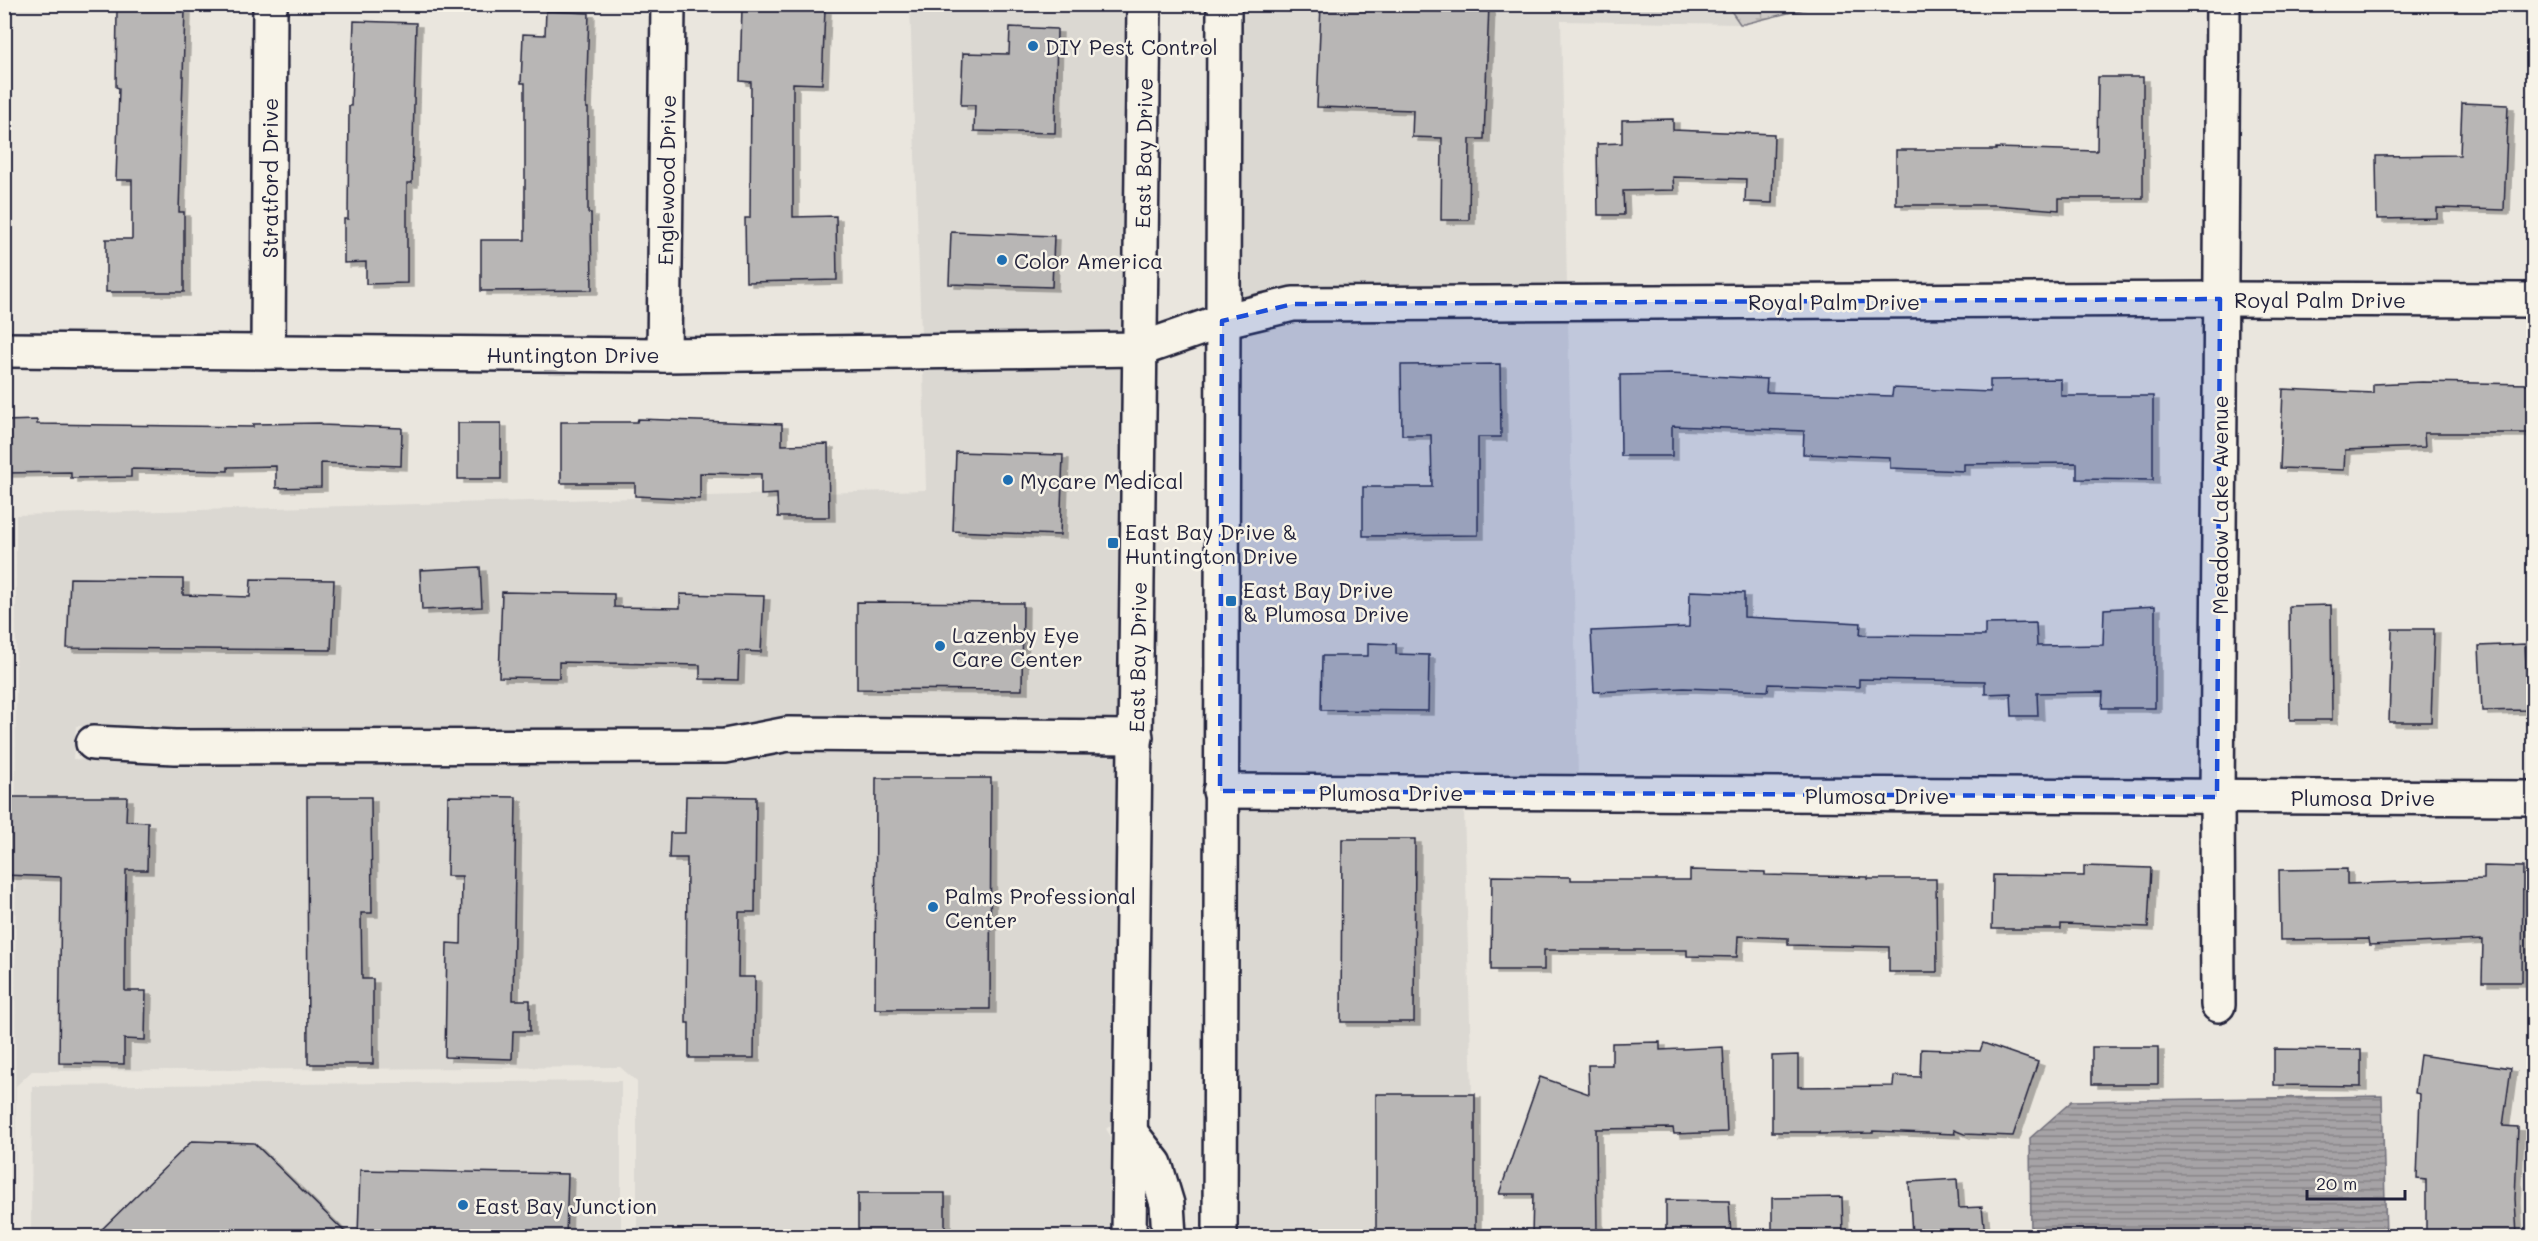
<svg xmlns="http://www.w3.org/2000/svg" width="2538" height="1241" viewBox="0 0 2538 1241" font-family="Mali,sans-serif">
<defs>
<pattern id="wetland-marsh" width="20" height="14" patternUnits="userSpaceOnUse" patternTransform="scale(1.5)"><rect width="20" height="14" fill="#cdc9c6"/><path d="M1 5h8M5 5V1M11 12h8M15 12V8" fill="none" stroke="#b0acab"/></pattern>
<pattern id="water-rules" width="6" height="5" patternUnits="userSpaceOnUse" patternTransform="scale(1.5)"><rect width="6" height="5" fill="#a6a3a6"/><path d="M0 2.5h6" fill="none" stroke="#878488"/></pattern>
<filter id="shadow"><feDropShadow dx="6" dy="4" stdDeviation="0" flood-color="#0004"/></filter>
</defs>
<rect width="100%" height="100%" fill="#eae6de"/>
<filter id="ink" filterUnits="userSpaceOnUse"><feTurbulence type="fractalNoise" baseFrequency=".0167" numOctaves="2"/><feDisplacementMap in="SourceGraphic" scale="12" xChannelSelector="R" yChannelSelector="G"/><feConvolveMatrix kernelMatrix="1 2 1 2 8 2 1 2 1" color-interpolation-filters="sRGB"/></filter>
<g filter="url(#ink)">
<g fill="#dbd8d2">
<path d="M 1727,4 L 1740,24 L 1561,21 L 1567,285 L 1293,287 L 1241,299 L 1243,5 Z"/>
<path d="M 910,5 L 1124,5 L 1122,332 L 921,335 Z"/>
<path d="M 1568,319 L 1578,776 L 1239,774 L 1241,333 L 1296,320 Z"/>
<path d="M 1122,366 L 1118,721 L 789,717 L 723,729 L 175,730 L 76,726 L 73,759 L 175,764 L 725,763 L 791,750 L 1117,754 L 1112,1124 L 1106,1129 L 1112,1138 L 1111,1236 L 637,1236 L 637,1082 L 620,1067 L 32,1071 L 16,1086 L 15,1236 L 16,515 L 926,490 L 923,368 Z"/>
<path d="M 1239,808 L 1464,809 L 1476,1236 L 1239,1236 Z"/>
<path d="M 621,1081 L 621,1236 L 31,1236 L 32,1086 Z"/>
</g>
<path fill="url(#wetland-marsh)" stroke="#787680" stroke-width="1.5" d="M 1727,5 L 1820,5 L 1744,24 L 1740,24 Z"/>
<path fill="url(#water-rules)" stroke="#716f7b" stroke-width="1.5" d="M 2382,1096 L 2386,1236 L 2031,1236 L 2030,1138 L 2072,1101 Z"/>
<g fill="#b8b6b5" stroke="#22223b" stroke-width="1.5" filter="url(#shadow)">
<path d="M 1321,4 L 1489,4 L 1484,139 L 1470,139 L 1469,220 L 1441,220 L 1442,138 L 1412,137 L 1413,110 L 1317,107 Z"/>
<path d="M 742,7 L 825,10 L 822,84 L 793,83 L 793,217 L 836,216 L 837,280 L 746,282 L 745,218 L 750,218 L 751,82 L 740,81 Z"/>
<path d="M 117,8 L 185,10 L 179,212 L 184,212 L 184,292 L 106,292 L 106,239 L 132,239 L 132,180 L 116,180 L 119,88 L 116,87 Z"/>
<path d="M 546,11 L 589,13 L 586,108 L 588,108 L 588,213 L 591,213 L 592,290 L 481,291 L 481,240 L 525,240 L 525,83 L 521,83 L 523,34 L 545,35 Z"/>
<path d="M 354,21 L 416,23 L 412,183 L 407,183 L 407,283 L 366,284 L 366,262 L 344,263 L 344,219 L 348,219 L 349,106 L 351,106 Z"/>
<path d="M 1010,27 L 1057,29 L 1055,133 L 974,131 L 975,105 L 961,105 L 963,53 L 1009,54 Z"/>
<path d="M 2098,77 L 2143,77 L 2143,198 L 2059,198 L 2059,210 L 1994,205 L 1896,205 L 1896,150 L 1996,150 L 1996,148 L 2097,151 Z"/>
<path d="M 2462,103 L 2508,105 L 2504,210 L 2437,208 L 2437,218 L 2377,219 L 2376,156 L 2460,155 Z"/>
<path d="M 1673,119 L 1673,130 L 1774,134 L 1772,203 L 1745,202 L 1746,179 L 1673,177 L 1674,190 L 1623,191 L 1624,215 L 1598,215 L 1597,144 L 1622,143 L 1622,120 Z"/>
<path d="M 951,232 L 1054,236 L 1052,287 L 949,284 Z"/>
<path d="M 1500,364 L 1501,437 L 1478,437 L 1478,535 L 1363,536 L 1363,487 L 1432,487 L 1431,435 L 1402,435 L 1401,365 Z"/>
<path d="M 1671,374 L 1767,379 L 1766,392 L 1892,396 L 1893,388 L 1990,392 L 1990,380 L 2061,379 L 2061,396 L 2153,396 L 2153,480 L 2077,479 L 2077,463 L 1964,464 L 1964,471 L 1890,468 L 1890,457 L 1803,454 L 1804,431 L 1672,426 L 1672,456 L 1621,456 L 1620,375 Z"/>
<path d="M 2422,382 L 2530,384 L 2530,433 L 2424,433 L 2425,447 L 2345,450 L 2344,470 L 2280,468 L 2283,389 L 2373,393 L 2373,384 Z"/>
<path d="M 638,419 L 782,424 L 782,445 L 828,444 L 829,517 L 778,517 L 777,494 L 761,495 L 761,474 L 700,473 L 700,499 L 635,496 L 635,483 L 561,483 L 561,422 L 637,422 Z"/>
<path d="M 37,420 L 37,424 L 253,427 L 253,424 L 321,423 L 321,425 L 402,428 L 401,466 L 321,463 L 321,487 L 276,488 L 276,466 L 228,467 L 228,471 L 131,469 L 131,477 L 71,478 L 71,472 L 4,473 L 4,421 Z"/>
<rect x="458" y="423" width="43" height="56"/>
<path d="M 956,452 L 1063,455 L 1060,535 L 953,531 Z"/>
<path d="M 480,567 L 482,607 L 422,610 L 420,570 Z"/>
<path d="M 70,578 L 183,579 L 183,595 L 250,597 L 251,579 L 334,580 L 331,650 L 67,648 Z"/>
<path d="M 1690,591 L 1744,593 L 1744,617 L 1861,623 L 1860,635 L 1985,636 L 1985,624 L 2036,623 L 2037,646 L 2103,645 L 2104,609 L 2155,606 L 2155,708 L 2102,708 L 2103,692 L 2037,693 L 2038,716 L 2012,716 L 2011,693 L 1985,694 L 1985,681 L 1859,679 L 1859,687 L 1769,684 L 1768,691 L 1684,688 L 1594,692 L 1591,631 L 1689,627 Z"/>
<path d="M 502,592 L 614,594 L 614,607 L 680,608 L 680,594 L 764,596 L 761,652 L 739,651 L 738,680 L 700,679 L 700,665 L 559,662 L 559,678 L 499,677 Z"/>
<path d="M 857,602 L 1023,603 L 1022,690 L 857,689 Z"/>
<path d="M 2331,605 L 2332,720 L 2290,720 L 2289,606 Z"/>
<path d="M 2392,629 L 2434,629 L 2431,722 L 2389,722 Z"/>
<path d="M 1368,643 L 1396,644 L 1396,654 L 1429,655 L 1428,711 L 1321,710 L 1322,656 L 1368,656 Z"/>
<path d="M 2525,644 L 2528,710 L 2482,711 L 2479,646 Z"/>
<path d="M 876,778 L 991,778 L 990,1009 L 875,1009 Z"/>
<path d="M 448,796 L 516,797 L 513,1000 L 530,1000 L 530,1031 L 513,1031 L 512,1059 L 445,1057 L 447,943 L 461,944 L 462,876 L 447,876 Z"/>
<path d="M 686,796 L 756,797 L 755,912 L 739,912 L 738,977 L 755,977 L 754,1058 L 689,1058 L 689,1023 L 686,1023 L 687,858 L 669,858 L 670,833 L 685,833 Z"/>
<path d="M 4,797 L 127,797 L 126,821 L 148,822 L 147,870 L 126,870 L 125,943 L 125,991 L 146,991 L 145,1040 L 124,1039 L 124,1064 L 59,1063 L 61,877 L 4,875 Z"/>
<path d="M 307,797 L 371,797 L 372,913 L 361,913 L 362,979 L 373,979 L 373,1064 L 308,1064 Z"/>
<path d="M 1342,839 L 1415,839 L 1414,1022 L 1341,1022 Z"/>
<path d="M 2084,866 L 2151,868 L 2148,927 L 2061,924 L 2061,929 L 1992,929 L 1993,875 L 2084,876 Z"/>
<path d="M 2484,866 L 2523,867 L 2522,982 L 2482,982 L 2483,940 L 2369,945 L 2368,939 L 2280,940 L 2279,870 L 2347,869 L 2347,884 L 2484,879 Z"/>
<path d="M 1690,870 L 1765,872 L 1765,875 L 1868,877 L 1868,879 L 1936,879 L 1937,972 L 1889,972 L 1889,947 L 1788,945 L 1788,938 L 1738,936 L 1737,957 L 1687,956 L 1687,950 L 1544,950 L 1544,970 L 1491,970 L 1492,876 L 1571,877 L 1571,880 L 1690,880 Z"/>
<path d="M 1660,1042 L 1660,1050 L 1723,1047 L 1727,1132 L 1674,1134 L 1673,1128 L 1596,1129 L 1597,1236 L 1532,1236 L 1533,1194 L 1499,1194 L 1540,1077 L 1589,1094 L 1588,1065 L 1612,1065 L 1612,1043 Z"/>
<path d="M 1983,1043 L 2038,1062 L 2013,1136 L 1964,1134 L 1954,1130 L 1955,1134 L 1873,1131 L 1873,1133 L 1819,1134 L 1819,1132 L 1772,1132 L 1772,1056 L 1798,1055 L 1798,1087 L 1893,1086 L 1894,1076 L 1920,1077 L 1921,1049 L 1980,1051 Z"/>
<rect x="2092" y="1047" width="66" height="37"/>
<path d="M 2274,1049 L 2361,1050 L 2361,1086 L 2274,1085 Z"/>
<path d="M 2420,1055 L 2511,1068 L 2503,1126 L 2518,1127 L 2515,1199 L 2517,1236 L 2426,1236 L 2426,1180 L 2417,1179 L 2420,1094 L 2415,1093 Z"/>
<rect x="1376" y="1094" width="99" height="142"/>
<path d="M 192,1141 L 254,1143 L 349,1236 L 95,1236 Z"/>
<path d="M 360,1170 L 568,1174 L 566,1236 L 358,1236 Z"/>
<path d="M 1957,1179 L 1959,1208 L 1982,1207 L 1985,1236 L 1912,1236 L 1909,1182 Z"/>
<rect x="858" y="1193" width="87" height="43"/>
<path d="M 1842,1197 L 1843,1236 L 1772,1236 L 1772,1198 Z"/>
<path d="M 1666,1200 L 1729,1201 L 1731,1236 L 1666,1236 Z"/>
</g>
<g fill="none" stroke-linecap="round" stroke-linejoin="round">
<g stroke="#22223b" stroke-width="38">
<g id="street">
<path d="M 4,350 L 664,355 L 1141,349 L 1222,321 L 1293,304 L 2220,299 L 2534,300"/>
<path d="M 268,352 L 270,4"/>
<path d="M 664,355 L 668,4"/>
<path d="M 93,743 L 175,747 L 725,746 L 788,734 L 1136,737"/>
<path d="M 1220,791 L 2534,798"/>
<path d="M 2218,1005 L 2217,797 L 2223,4"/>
</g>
</g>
<g stroke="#22223b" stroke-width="38">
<g id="primary">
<path d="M 1131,1133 L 1155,1164 L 1167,1204 L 1169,1236"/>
<path d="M 1129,1236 L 1144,4"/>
<path d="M 1220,1236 L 1224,4"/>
</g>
</g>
<use href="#street" stroke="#f7f3e8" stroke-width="33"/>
<use href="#primary" stroke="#f7f3e8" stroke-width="33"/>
</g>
</g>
<path fill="#1d4ed8" fill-opacity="0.2" stroke="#1d4ed8" stroke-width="4.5" stroke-dasharray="12 8" stroke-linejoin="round" d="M 2220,299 L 2217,797 L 1220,791 L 1222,321 L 1293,304 Z"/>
<g fill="#1f6fb2" stroke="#f7f3e8" stroke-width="2">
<circle cx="1033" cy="46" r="6"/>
<circle cx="1002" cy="260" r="6"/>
<circle cx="1008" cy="480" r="6"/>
<rect x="1107" y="537" width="12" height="12" rx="3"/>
<rect x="1225" y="595" width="12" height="12" rx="3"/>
<circle cx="940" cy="646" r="6"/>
<circle cx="933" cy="907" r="6"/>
<circle cx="463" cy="1205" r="6"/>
</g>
<g text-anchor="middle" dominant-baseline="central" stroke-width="5" stroke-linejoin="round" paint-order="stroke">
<g font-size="21" fill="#22223b" stroke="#f7f3e8" text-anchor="start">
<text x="1045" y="46">DIY Pest Control</text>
<text x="1014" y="260">Color America</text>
<text x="1020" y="480">Mycare Medical</text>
<text x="1125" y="531">East Bay Drive &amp;<tspan x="1125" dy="24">Huntington Drive</tspan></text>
<text x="1243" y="589">East Bay Drive<tspan x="1243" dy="24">&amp; Plumosa Drive</tspan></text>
<text x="952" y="634">Lazenby Eye<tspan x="952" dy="24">Care Center</tspan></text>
<text x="945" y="895">Palms Professional<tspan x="945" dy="24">Center</tspan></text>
<text x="475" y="1205">East Bay Junction</text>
</g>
<g font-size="21" fill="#22223b" stroke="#f7f3e8">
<text transform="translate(1143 153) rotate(-89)">East Bay Drive</text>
<text transform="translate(269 178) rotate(-90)">Stratford Drive</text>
<text transform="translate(666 180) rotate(-89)">Englewood Drive</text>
<text x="2320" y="299">Royal Palm Drive</text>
<text x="1834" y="301">Royal Palm Drive</text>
<text x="573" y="354">Huntington Drive</text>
<text transform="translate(2219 505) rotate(-90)">Meadow Lake Avenue</text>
<text transform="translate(1137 657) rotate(-89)">East Bay Drive</text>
<text x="1391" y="792">Plumosa Drive</text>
<text x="1877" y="795">Plumosa Drive</text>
<text x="2363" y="797">Plumosa Drive</text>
</g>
</g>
<rect width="2538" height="1241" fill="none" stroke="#f7f3e8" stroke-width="24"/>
<rect x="12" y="12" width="2514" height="1217" fill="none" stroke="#22223b" stroke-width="2" filter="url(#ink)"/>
<path d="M2307 1190v9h98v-9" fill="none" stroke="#22223b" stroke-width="3"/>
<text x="2316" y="1190" font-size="18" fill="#22223b" stroke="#f7f3e8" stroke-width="4.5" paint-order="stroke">20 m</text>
</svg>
